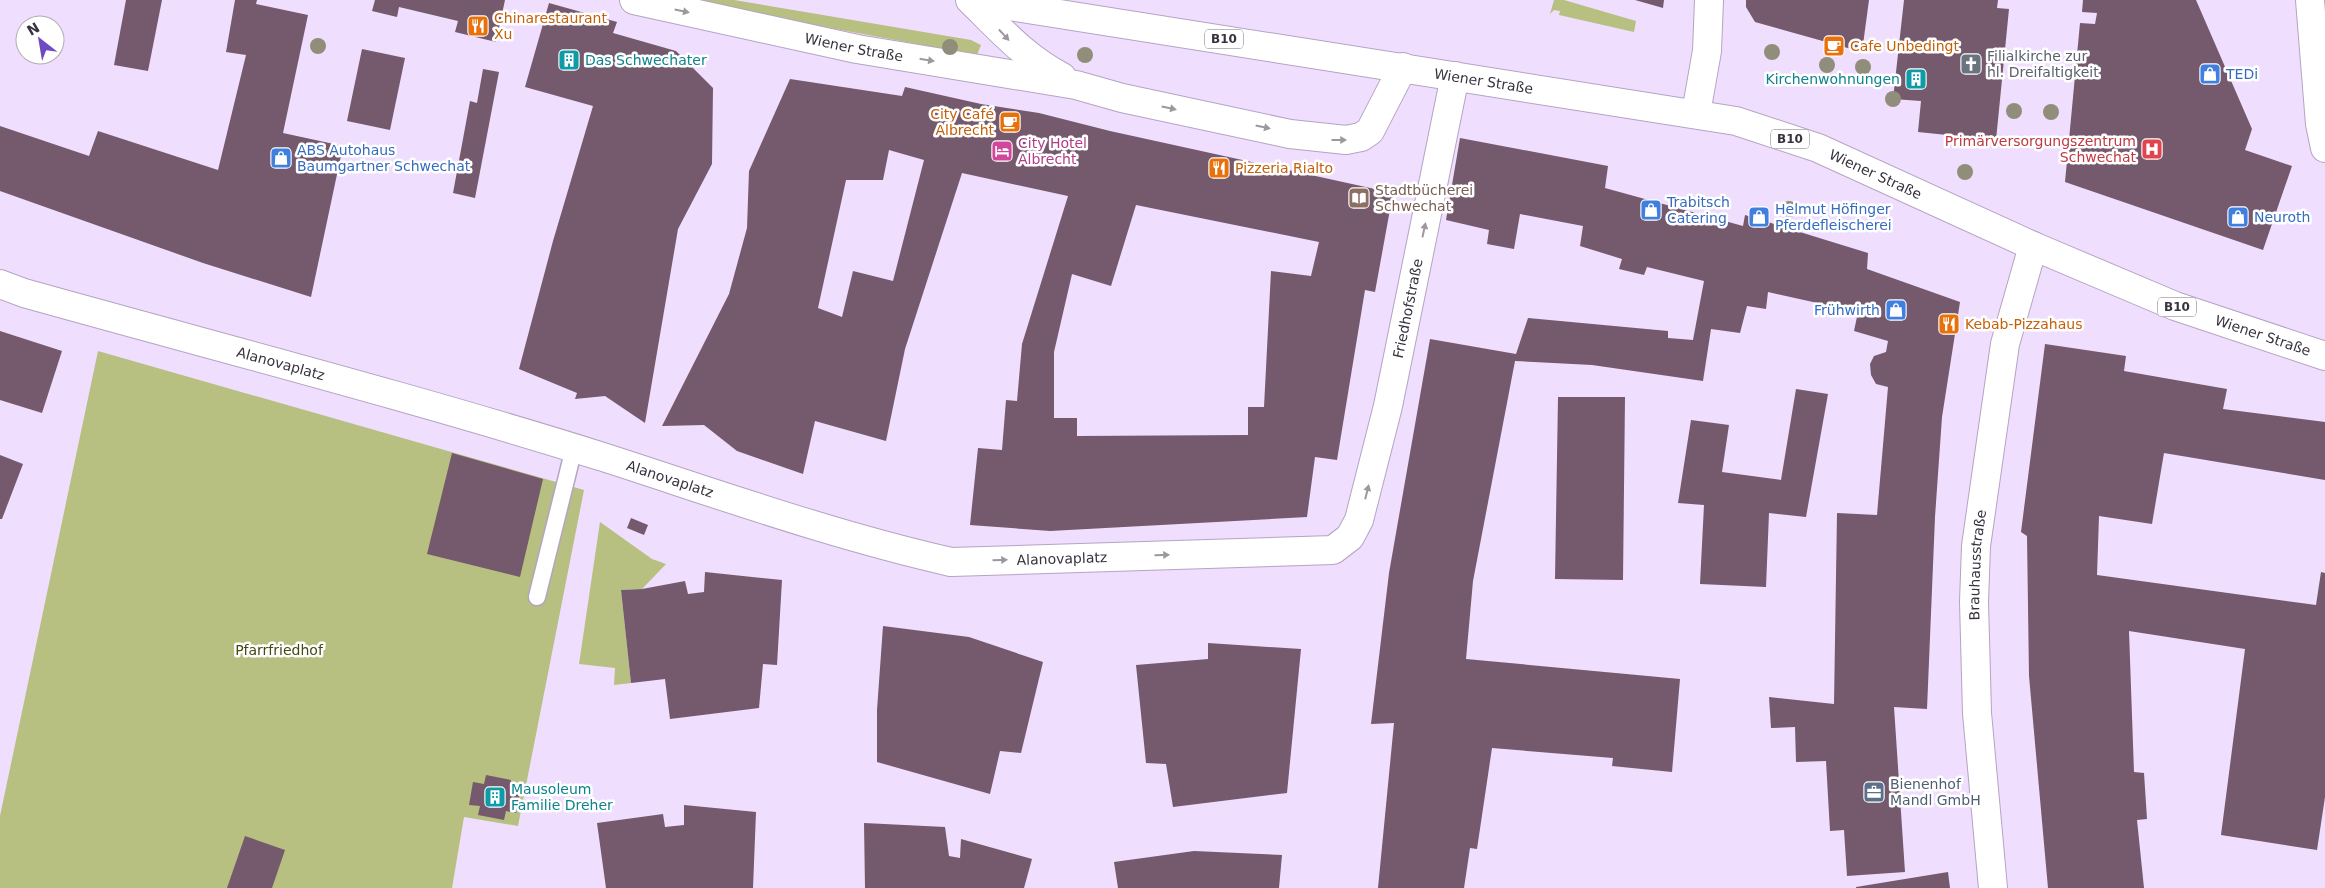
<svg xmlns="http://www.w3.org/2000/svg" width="2325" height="888" viewBox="0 0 2325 888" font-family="'DejaVu Sans',sans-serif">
<rect width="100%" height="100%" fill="#efdefe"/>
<g fill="#b7bf81">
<path d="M 678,0 L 734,0 L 971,40 L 981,45 L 977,55 Z"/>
<path d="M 1554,0 L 1564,0 L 1636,21 L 1634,32 L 1559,15 L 1560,11 L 1554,10 L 1550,14 Z"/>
<path d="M 98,351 L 584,490 L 518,826 L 464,817 L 452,888 L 0,888 L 0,816 Z"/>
<path d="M 600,522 L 652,559 L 666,564 L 642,589 L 621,590 L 631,683 L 614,685 L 615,668 L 579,664 Z"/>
</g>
<g fill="#75596c" fill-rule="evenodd">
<path d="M 126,0 L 162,0 L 148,71 L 114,65 Z"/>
<path d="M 235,0 L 257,0 L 256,4 L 308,15 L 283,133 L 343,146 L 311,297 L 203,263 L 0,191 L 0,126 L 89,156 L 98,131 L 218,170 L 246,55 L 226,52 Z"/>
<path d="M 375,0 L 505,0 L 496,42 L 455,32 L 458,21 L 399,7 L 397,17 L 372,11 Z"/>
<path d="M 1635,0 L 1664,0 L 1663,8 Z"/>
<path d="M 1746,0 L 1869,0 L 1862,52 L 1755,22 L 1746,7 Z"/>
<path d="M 1904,0 L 1998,0 L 1997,8 L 2009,9 L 1996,140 L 1918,132 L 1921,101 L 1893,99 Z"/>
<path d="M 2083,0 L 2196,0 L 2252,129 L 2245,150 L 2292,166 L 2263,250 L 2065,182 L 2080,23 L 2095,24 L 2097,13 L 2082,12 Z"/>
<path d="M 549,3 L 617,22 L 613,33 L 676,51 L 713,88 L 712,164 L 678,229 L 645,423 L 605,396 L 575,399 L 577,393 L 519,369 L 553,241 L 593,106 L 525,87 Z"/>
<path d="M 362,49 L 405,58 L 390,130 L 347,121 Z"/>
<path d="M 483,69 L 499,72 L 475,198 L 453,193 L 470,101 L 477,103 Z"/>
<path d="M 790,79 L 902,96 L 905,87 L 981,104 L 1039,113 L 1110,131 L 1393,193 L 1375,292 L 1365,290 L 1337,460 L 1315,457 L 1307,517 L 1050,531 L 970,525 L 978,448 L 1002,450 L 1006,400 L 1017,401 L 1022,344 L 1068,196 L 962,173 L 905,349 L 886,441 L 815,421 L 803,474 L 737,451 L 704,425 L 662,426 L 729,294 L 747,228 L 749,171 ZM 889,150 L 924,160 L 893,281 L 853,271 L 842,317 L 818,308 L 846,180 L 883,180 ZM 1136,205 L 1319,242 L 1311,276 L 1271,271 L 1264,407 L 1248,407 L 1248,435 L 1077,436 L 1077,418 L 1054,418 L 1054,352 L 1072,274 L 1111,286 Z"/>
<path d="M 1460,138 L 1608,166 L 1605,188 L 1743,226 L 1745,215 L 1868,253 L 1867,269 L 1960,302 L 1942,417 L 1935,517 L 1927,709 L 1894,707 L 1905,872 L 1847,876 L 1844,830 L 1830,831 L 1826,761 L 1796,762 L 1795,727 L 1771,728 L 1769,697 L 1834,704 L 1837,513 L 1877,515 L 1888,387 L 1876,384 L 1871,375 L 1870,364 L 1874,356 L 1886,352 L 1888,341 L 1854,331 L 1858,312 L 1768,292 L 1766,309 L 1747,306 L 1740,333 L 1711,329 L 1703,381 L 1592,365 L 1515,361 L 1473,581 L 1466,659 L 1680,679 L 1672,772 L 1612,766 L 1613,758 L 1492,748 L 1477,849 L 1470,848 L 1464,888 L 1378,888 L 1394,723 L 1371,724 L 1389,573 L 1430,339 L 1516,354 L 1528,318 L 1668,331 L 1668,338 L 1693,340 L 1704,281 L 1647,267 L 1644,275 L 1619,269 L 1622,259 L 1580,246 L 1583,226 L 1520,214 L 1514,249 L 1487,244 L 1489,230 L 1446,220 Z"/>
<path d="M 0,331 L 62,351 L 42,413 L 0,400 Z"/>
<path d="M 2045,344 L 2126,356 L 2124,371 L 2227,389 L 2223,409 L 2325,422 L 2325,480 L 2164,453 L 2152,524 L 2099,516 L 2097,575 L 2316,605 L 2321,572 L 2325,573 L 2325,797 L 2317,850 L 2221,835 L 2245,649 L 2129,631 L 2134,772 L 2144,773 L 2147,819 L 2137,820 L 2144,888 L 2048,888 L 2029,676 L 2027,536 L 2021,532 Z"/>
<path d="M 1796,389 L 1828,394 L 1806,517 L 1769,513 L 1766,587 L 1700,584 L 1704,505 L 1678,503 L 1691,420 L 1729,425 L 1722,472 L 1781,480 Z"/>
<path d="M 1558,397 L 1625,397 L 1623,580 L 1555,579 Z"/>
<path d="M 452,453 L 543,479 L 520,577 L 427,554 Z"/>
<path d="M 0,455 L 23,464 L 2,519 L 0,519 Z"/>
<path d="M 631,518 L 648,525 L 644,535 L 627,528 Z"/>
<path d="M 705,572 L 782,580 L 777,665 L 763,664 L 759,708 L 670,719 L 665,679 L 631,683 L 621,590 L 642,589 L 685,581 L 688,594 L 704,592 Z"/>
<path d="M 883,626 L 969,637 L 1043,662 L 1021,753 L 1000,751 L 990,794 L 877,762 L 877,710 Z"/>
<path d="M 1208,643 L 1301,649 L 1287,793 L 1173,807 L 1166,764 L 1146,763 L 1136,665 L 1208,659 Z"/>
<path d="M 486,775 L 511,780 L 510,788 L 521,789 L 516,813 L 506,811 L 504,820 L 478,815 L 480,806 L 469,805 L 473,782 L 484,784 Z"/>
<path d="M 684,805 L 756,812 L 753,888 L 606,888 L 597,823 L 663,814 L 665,827 L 684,825 Z"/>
<path d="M 864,823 L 945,827 L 949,856 L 960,858 L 961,839 L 1032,859 L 1024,888 L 865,888 Z"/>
<path d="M 245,836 L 285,850 L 272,888 L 227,888 Z"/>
<path d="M 1194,851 L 1282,855 L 1279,888 L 1118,888 L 1114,862 Z"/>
<path d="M 1948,872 L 1950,888 L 1856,888 L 1856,887 Z"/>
</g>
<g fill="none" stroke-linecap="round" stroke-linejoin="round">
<g stroke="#b4a4c2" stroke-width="19">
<path id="lane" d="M 537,597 L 574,448"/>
</g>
<g stroke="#b4a4c2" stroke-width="30">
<g id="street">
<path id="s1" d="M 634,0 L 857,49 L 1076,85 L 1122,98 L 1290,134 L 1346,140 L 1361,137 L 1370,131 L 1403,67"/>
<path d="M 970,0 C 1001,30 1023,56 1062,77"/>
<path d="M 2310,0 L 2320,124 L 2325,148"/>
<path d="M 1696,113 L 1707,51 L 1709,0"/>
<path id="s2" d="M 0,284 L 24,293 C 217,347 412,397 603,457 C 718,494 832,535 951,562 L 1333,550 L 1350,537 L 1359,520 L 1388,406 L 1455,76"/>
</g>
</g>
<g stroke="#b4a4c2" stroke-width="30">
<g id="secondary">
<path id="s3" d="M 1993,888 L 1977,713 L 1974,602 L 1976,546 L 2005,344 L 2033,246"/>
</g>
</g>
<g stroke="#b4a4c2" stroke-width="30">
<g id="primary">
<path id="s4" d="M 971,0 L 1736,121 L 1818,148 L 2033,246 L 2175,306 L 2325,356"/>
</g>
</g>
<use href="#lane" stroke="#fff" stroke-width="16"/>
<use href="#street" stroke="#fff" stroke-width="28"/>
<use href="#secondary" stroke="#fff" stroke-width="28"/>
<use href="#primary" stroke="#fff" stroke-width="28"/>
</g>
<g fill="#918d7b">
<circle cx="318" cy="46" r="8"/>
<circle cx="950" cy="47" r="8"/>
<circle cx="1772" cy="52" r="8"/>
<circle cx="1085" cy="55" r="8"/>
<circle cx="1827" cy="65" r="8"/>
<circle cx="1863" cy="67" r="8"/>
<circle cx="1893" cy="99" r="8"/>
<circle cx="2014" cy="111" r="8"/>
<circle cx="2051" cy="112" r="8"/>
<circle cx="1965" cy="172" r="8"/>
<circle cx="1789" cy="209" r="8"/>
</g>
<defs><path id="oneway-solid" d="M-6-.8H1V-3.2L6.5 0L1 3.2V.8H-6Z" transform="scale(1.25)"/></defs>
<g fill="#9c989e">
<use href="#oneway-solid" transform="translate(682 11) rotate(12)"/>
<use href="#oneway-solid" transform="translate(1004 35) rotate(47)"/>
<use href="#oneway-solid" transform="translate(927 60) rotate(9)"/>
<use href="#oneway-solid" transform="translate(1169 108) rotate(12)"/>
<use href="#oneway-solid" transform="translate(1263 127) rotate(12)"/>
<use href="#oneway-solid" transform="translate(1339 140)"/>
<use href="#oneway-solid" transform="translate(1424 230) rotate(-78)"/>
<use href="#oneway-solid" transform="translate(1367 492) rotate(-76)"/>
<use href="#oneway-solid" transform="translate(1162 555) rotate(-2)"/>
<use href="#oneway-solid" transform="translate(1000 560) rotate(-2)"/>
</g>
<defs>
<g id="restaurant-square" transform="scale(1.125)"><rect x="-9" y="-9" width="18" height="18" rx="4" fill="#e8710a" stroke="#fff"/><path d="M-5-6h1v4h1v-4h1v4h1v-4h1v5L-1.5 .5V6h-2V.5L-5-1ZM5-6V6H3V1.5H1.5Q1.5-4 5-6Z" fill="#fff"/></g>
<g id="cafe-square" transform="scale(1.125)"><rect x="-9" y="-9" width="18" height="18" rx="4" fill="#e8710a" stroke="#fff"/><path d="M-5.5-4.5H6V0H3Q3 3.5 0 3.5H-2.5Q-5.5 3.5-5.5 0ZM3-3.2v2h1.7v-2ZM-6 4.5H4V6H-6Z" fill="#fff"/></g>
<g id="building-square" transform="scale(1.125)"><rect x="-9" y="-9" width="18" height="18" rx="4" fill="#0f9aa8" stroke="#fff"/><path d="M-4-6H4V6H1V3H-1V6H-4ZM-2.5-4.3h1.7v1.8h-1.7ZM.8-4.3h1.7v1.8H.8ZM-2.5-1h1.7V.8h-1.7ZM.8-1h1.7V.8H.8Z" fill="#fff"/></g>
<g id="church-square" transform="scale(1.125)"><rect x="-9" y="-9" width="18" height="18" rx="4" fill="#6b7280" stroke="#fff"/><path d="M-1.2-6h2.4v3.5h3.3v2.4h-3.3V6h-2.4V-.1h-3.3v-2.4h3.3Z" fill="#fff"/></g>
<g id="shop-square" transform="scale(1.125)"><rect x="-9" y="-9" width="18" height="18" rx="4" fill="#3f7fe0" stroke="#fff"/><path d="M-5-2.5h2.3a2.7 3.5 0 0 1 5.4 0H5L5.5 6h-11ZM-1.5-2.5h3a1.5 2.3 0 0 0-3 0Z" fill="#fff"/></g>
<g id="hospital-square" transform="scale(1.125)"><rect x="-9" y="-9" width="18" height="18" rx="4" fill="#e0444e" stroke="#fff"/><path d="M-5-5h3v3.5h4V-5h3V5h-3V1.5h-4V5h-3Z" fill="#fff"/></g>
<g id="hotel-square" transform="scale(1.125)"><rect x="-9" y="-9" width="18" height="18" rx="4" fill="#d1479c" stroke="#fff"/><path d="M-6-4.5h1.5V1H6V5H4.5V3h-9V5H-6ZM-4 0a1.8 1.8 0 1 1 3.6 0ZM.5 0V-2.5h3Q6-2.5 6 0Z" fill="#fff"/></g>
<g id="library-square" transform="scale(1.125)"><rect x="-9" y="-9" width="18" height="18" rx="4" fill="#8d6e63" stroke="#fff"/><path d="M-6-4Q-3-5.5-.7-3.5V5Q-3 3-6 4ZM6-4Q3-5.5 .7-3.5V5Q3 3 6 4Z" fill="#fff"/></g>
<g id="office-square" transform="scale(1.125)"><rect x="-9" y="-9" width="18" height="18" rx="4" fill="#5c6f8a" stroke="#fff"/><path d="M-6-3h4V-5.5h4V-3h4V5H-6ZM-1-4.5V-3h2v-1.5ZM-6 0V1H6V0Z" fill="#fff"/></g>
</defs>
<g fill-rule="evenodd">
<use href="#restaurant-square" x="478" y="26"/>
<use href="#cafe-square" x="1834" y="46"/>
<use href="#building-square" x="569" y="60"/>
<use href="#church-square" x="1971" y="64"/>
<use href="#shop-square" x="2210" y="74"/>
<use href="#building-square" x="1916" y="79"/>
<use href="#cafe-square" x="1010" y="122"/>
<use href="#hospital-square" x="2152" y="149"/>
<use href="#hotel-square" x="1002" y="151"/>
<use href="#shop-square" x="281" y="158"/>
<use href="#restaurant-square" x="1219" y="168"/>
<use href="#library-square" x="1359" y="198"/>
<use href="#shop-square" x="1651" y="210"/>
<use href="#shop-square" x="1759" y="217"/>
<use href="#shop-square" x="2238" y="217"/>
<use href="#shop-square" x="1896" y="310"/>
<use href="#restaurant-square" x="1949" y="324"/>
<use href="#office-square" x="1874" y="792"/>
<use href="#building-square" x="495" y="797"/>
</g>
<g text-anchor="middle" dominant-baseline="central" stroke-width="5" stroke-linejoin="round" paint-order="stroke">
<g fill="#fff" stroke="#747078" stroke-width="1">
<rect x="1205" y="29.5" width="38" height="19" rx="4"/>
<rect x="1771" y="129.5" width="38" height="19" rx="4"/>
<rect x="2158" y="297.5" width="38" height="19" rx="4"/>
</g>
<g font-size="12" font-weight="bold" fill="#38323e">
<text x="1224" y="39">B10</text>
<text x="1790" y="139">B10</text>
<text x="2177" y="307">B10</text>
</g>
<g font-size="14" fill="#c56008" stroke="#fff" text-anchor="start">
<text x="494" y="18">Chinarestaurant<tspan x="494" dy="16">Xu</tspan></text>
<text x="1850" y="46">Cafe Unbedingt</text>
<text x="994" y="114" text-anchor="end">City Café<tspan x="994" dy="16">Albrecht</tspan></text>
<text x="1235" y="168">Pizzeria Rialto</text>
<text x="1965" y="324">Kebab-Pizzahaus</text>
</g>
<g font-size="14" fill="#38323e" stroke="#fff">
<text stroke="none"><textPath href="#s1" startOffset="225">Wiener Straße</textPath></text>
<text stroke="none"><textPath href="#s4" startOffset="519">Wiener Straße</textPath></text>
<text stroke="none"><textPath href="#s4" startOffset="924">Wiener Straße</textPath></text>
<text stroke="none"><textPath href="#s2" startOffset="1631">Friedhofstraße</textPath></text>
<text stroke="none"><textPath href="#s4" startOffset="1344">Wiener Straße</textPath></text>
<text stroke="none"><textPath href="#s2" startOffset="292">Alanovaplatz</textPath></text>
<text stroke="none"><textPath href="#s2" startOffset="698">Alanovaplatz</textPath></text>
<text stroke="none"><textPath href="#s2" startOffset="1102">Alanovaplatz</textPath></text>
<text stroke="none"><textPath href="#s3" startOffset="324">Brauhausstraße</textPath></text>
</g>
<g font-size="14" fill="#5b616d" stroke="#fff" text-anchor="start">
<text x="1987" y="56">Filialkirche zur<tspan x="1987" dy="16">hl. Dreifaltigkeit</tspan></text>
</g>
<g font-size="14" fill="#0d838f" stroke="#fff" text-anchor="start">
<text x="585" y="60">Das Schwechater</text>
<text x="1900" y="79" text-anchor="end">Kirchenwohnungen</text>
<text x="511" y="789">Mausoleum<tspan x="511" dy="16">Familie Dreher</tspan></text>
</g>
<g font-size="14" fill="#366cbe" stroke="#fff" text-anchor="start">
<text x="2226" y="74">TEDi</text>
<text x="297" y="150">ABS Autohaus<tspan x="297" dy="16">Baumgartner Schwechat</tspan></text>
<text x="1667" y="202">Trabitsch<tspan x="1667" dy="16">Catering</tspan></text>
<text x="1775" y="209">Helmut Höfinger<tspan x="1775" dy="16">Pferdefleischerei</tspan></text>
<text x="2254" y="217">Neuroth</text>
<text x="1880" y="310" text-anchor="end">Frühwirth</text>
</g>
<g font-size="14" fill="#be3a42" stroke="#fff" text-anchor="end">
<text x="2136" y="141">Primärversorgungszentrum<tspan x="2136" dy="16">Schwechat</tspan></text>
</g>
<g font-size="14" fill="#b23c85" stroke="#fff" text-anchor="start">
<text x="1018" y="143">City Hotel<tspan x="1018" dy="16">Albrecht</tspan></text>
</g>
<g font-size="14" fill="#785e54" stroke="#fff" text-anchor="start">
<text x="1375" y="190">Stadtbücherei<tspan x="1375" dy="16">Schwechat</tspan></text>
</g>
<g font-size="14" fill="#444a10" stroke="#fff">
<text x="279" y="650">Pfarrfriedhof</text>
</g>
<g font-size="14" fill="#4e5e75" stroke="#fff" text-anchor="start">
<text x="1890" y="784">Bienenhof<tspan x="1890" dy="16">Mandl GmbH</tspan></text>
</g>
</g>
<g transform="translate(40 40) rotate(329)"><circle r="24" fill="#ffffff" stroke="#afadb2"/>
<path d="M0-4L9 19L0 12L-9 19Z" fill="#6f4ac2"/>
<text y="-8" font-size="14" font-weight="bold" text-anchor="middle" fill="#38323e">N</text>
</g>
</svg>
